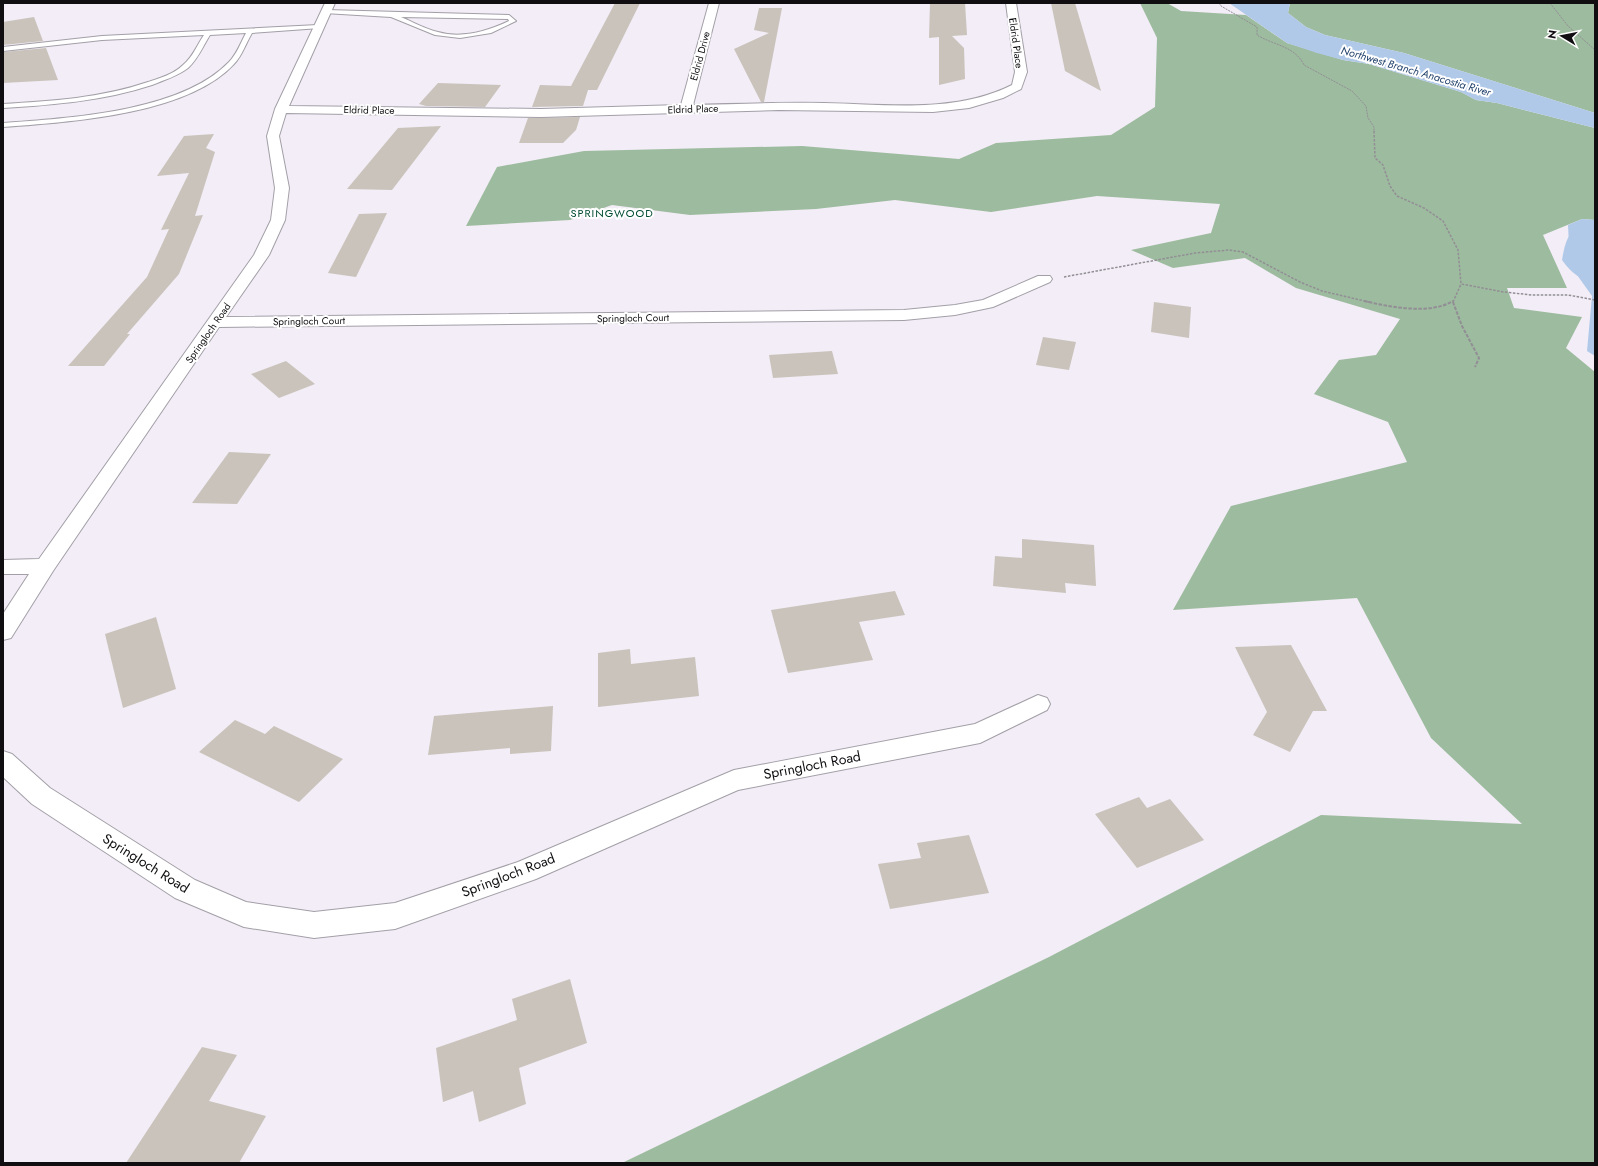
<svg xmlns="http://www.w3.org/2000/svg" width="1598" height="1166" viewBox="0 0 1598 1166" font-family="Jost,sans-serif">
<rect width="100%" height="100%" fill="#f2edf6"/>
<g fill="#9dbb9e">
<path d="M 1140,3 L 1167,3 L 1181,11 L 1246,15 L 1287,43 L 1343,60 L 1369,64 L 1461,92 L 1476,100 L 1497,103 L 1595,128 L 1595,220 L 1582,219 L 1543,235 L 1567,288 L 1507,288 L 1514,308 L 1582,317 L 1566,348 L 1595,372 L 1595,1163 L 622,1163 L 1049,957 L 1321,815 L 1522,824 L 1431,738 L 1357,598 L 1173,610 L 1231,506 L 1407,462 L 1388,422 L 1314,394 L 1339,360 L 1376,355 L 1400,319 L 1296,288 L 1245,258 L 1173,268 L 1131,250 L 1211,233 L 1220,204 L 1097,196 L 991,212 L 895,200 L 816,209 L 690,215 L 612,205 L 570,220 L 466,226 L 497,167 L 584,151 L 802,146 L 959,159 L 996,143 L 1111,135 L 1155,107 L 1157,38 Z"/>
<path d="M 1290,3 L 1595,3 L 1595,113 L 1404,53 L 1325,35 L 1306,27 L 1288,13 Z"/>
</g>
<g fill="#b1c9e8">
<path d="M 1229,3 L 1290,3 L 1288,13 L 1306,27 L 1325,35 L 1404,53 L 1595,113 L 1595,128 L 1497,103 L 1476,100 L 1461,92 L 1369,64 L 1343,60 L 1317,53 L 1287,43 Z"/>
<path d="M 1582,219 L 1595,220 L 1590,241 L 1595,238 L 1595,356 L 1587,351 L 1592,296 L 1570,265 L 1568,225 Z"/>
</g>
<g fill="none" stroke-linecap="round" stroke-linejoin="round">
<path fill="#b1c9e8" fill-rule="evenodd" d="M 1595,221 L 1595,283 C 1580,279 1571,273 1562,260 C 1566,236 1570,227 1595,221 Z"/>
</g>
<g fill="#cac3bb">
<path d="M 615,3 L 640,3 L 597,90 L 588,90 L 583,106 L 532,107 L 540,85 L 571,86 Z"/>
<path d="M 930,3 L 965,3 L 967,35 L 952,36 L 964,48 L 965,79 L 939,85 L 939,37 L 929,38 Z"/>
<path d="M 1051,3 L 1075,3 L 1101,91 L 1065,71 Z"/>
<path d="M 759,8 L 782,8 L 764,102 L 761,102 L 734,49 L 769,33 L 754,30 Z"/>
<path d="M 34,17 L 43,41 L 3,45 L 3,22 Z"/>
<path d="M 46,48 L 58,80 L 3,83 L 3,52 Z"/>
<path d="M 438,83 L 501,85 L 485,107 L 426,106 L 419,104 Z"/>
<path d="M 580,117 L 576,130 L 563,143 L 519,143 L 528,118 Z"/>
<path d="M 441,126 L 392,190 L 347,189 L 398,128 Z"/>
<path d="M 214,134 L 206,148 L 215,152 L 195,216 L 203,215 L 179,274 L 127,334 L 130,334 L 104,366 L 68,366 L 147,277 L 169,229 L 161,230 L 189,173 L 157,176 L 184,136 Z"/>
<path d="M 387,213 L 356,277 L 328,273 L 359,214 Z"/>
<path d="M 1154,302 L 1191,307 L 1189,338 L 1151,332 Z"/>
<path d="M 1043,337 L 1076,342 L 1069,370 L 1036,365 Z"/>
<path d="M 832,351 L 838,374 L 773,378 L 769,355 Z"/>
<path d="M 286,361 L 315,384 L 279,398 L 251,374 Z"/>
<path d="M 229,452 L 271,454 L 237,504 L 192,503 Z"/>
<path d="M 1022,539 L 1094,545 L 1096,586 L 1065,583 L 1066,593 L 993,586 L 995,556 L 1022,558 Z"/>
<path d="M 895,591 L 905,615 L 859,622 L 873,660 L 788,673 L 771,610 Z"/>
<path d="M 156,617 L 176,689 L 123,708 L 105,634 Z"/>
<path d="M 1291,645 L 1327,711 L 1313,711 L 1290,752 L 1253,735 L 1267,712 L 1235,647 Z"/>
<path d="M 630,649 L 631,664 L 695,657 L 699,696 L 598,707 L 598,653 Z"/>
<path d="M 553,706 L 551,751 L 510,754 L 510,748 L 428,755 L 434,716 Z"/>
<path d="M 235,720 L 265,734 L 274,726 L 343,759 L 299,802 L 199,752 Z"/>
<path d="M 1139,797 L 1147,808 L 1170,799 L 1204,840 L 1137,868 L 1095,814 Z"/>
<path d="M 969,835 L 989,893 L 890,909 L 878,864 L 921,858 L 917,843 Z"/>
<path d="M 570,979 L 587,1043 L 519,1068 L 526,1104 L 479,1122 L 473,1091 L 443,1102 L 436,1048 L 517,1020 L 512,999 Z"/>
<path d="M 202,1047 L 237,1055 L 209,1101 L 266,1116 L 239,1163 L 126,1163 Z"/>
</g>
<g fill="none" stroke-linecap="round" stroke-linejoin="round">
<g stroke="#a39fa7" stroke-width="2">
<g id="service">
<path d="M 326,10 L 509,15 L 516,21 L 491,33 L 460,38 L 435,35 L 391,17 L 324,13 ZM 401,17 L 508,19 L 509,21 C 488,31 462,39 438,32 C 425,29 413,22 401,17 Z"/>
<path d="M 318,25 L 320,28 L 252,33 C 246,43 242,56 234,64 C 187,115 69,122 3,127 L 3,123 C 69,118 181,112 229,62 C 237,54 241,42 246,33 L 210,35 C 203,46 198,59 188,68 C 178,76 164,80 152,85 C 103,101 53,105 3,108 L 3,104 C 52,101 101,98 148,82 C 160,78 174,74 183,65 C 193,57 197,45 204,35 L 102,40 L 3,51 L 3,47 L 102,36 Z"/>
</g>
</g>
<g stroke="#a39fa7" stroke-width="2">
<g id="minor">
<path d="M 325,3 L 335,3 L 289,106 L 541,109 L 681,105 L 709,3 L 719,3 L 693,105 C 737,104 780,102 824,103 C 886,104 954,114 1012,85 L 1015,72 L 1006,3 L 1016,3 L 1027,72 L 1021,89 L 1003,98 L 969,108 L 933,112 L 779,110 L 541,117 L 286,113 L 279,136 L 289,188 L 285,220 L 269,255 L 226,317 L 904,310 L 955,305 L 983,300 L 1038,276 L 1050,276 L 1052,279 L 1050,282 L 993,307 L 955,315 L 904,320 L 219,327 L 53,571 L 11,638 L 3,640 L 3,614 L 29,574 L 3,574 L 3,560 L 39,559 L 254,255 L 271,220 L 275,188 L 267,136 L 275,109 Z"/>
<path d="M 1038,695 L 1047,698 L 1050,704 L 1047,710 L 980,743 L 738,790 L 536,879 L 395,929 L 314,938 L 244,927 L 175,898 L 32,804 L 3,777 L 3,751 L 12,754 L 50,788 L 195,880 L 246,902 L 314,912 L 395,903 L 518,862 L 734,770 L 975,724 Z"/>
</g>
</g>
<g stroke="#928e95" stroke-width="1" stroke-dasharray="2 1" stroke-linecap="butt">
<path d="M 1219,3 L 1221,6 L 1257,27 L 1257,35 C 1273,45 1295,46 1304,65 L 1352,91 L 1366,106 L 1368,118 L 1374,127 L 1374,132"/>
<path d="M 1550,3 L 1568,26 L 1595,50"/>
</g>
<g stroke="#928e95" stroke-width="1.5" stroke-dasharray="2.5 1.5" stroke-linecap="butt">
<path d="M 1374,131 L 1375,158 L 1383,165 L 1390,186 L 1397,196 L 1424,208 L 1443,221 L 1458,250 L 1461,284 L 1504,292 L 1532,295 L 1568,295 L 1595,300"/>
<path d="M 1064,277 L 1195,253 L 1229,250 L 1243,252 L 1300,282 L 1322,291 L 1369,302"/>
<path d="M 1453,302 L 1461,284"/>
</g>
<g stroke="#928e95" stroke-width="2" stroke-dasharray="3.5 1.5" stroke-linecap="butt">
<path d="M 1364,301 C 1390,307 1430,315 1453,301"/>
<path d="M 1453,302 L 1462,326 L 1479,358 L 1475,367"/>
</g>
<use href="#service" fill="#fff" fill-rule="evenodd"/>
<use href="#minor" fill="#fff" fill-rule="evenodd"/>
</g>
<g text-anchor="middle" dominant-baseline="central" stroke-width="4" stroke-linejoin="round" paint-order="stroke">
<g font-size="10" fill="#100e11" stroke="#fff">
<text transform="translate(1016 43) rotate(82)">Eldrid Place</text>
<text transform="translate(700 56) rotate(-75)">Eldrid Drive</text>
<text transform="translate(693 109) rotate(-2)">Eldrid Place</text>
<text transform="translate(369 110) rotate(1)">Eldrid Place</text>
<text transform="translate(633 318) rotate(-1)">Springloch Court</text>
<text transform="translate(309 321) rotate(-1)">Springloch Court</text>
<text transform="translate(208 333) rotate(-55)">Springloch Road</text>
</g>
<g font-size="11" font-style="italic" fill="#22426c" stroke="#fff">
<text transform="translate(1416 71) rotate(16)">Northwest Branch Anacostia River</text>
</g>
<g font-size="11" letter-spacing="1" fill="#024c33" stroke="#fff">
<text x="612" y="213">SPRINGWOOD</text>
</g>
<g font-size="14" fill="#100e11" stroke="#fff">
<text transform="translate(812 765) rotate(-11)">Springloch Road</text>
<text transform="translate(146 863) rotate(32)">Springloch Road</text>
<text transform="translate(508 875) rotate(-21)">Springloch Road</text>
</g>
</g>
<rect width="1598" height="1166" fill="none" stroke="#100e11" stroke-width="8"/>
<g transform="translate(1562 36) rotate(280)" stroke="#ffffff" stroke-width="3" paint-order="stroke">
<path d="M0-3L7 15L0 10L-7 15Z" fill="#100e11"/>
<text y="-6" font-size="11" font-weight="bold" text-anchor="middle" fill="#100e11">N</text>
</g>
</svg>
